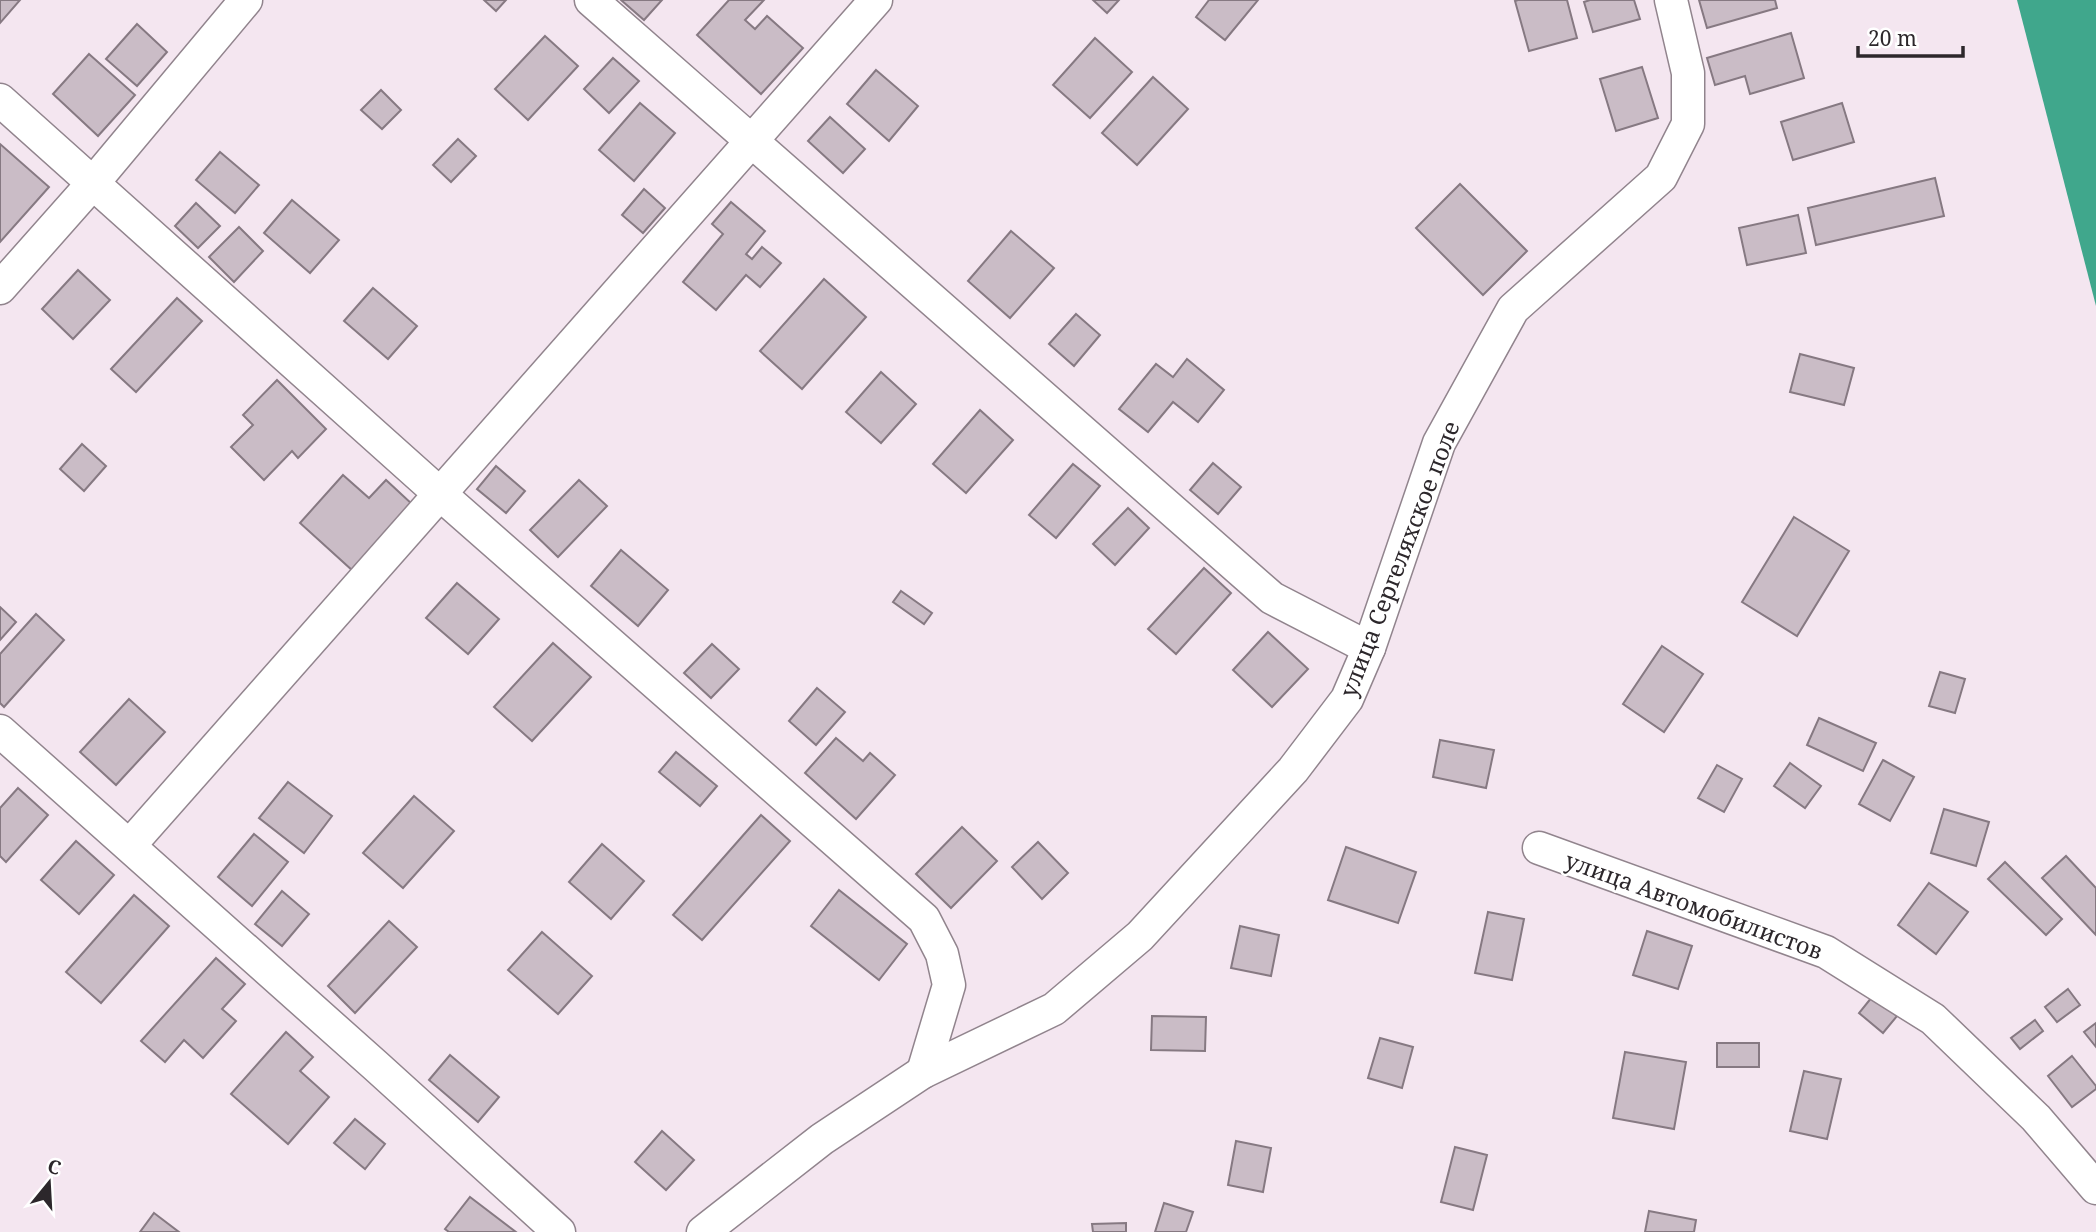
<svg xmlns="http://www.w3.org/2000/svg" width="2096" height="1232" viewBox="0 0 2096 1232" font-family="'Noto Serif',serif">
<rect width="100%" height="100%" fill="#f4e6f0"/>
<path fill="#40a78c" d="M 2017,0 L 2096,0 L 2096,306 Z"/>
<g fill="#cabcc6" stroke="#867982" stroke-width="2">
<path d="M 0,0 L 20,0 L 0,23 Z"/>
<path d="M 484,0 L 506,0 L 496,11 Z"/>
<path d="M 621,0 L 662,0 L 644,20 Z"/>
<path d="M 729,0 L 764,0 L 745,20 L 755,29 L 767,16 L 803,48 L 761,94 L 697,35 Z"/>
<path d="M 1093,0 L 1119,0 L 1107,13 Z"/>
<path d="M 1209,0 L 1258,0 L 1225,40 L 1196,17 Z"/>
<path d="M 1518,0 L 1567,0 L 1577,38 L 1529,51 L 1515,1 Z"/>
<path d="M 1590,0 L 1634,0 L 1640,19 L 1593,32 L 1584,2 Z"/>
<path d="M 1699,0 L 1775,0 L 1777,8 L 1707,28 Z"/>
<path d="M 137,24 L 167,52 L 137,86 L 106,59 Z"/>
<path d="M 1791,33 L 1804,78 L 1750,94 L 1745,76 L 1715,85 L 1707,58 Z"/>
<path d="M 545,36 L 578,66 L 528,120 L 495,89 Z"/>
<path d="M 1095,38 L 1132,72 L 1090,118 L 1053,85 Z"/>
<path d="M 89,54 L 135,95 L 98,136 L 53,94 Z"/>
<path d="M 613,58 L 639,81 L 609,113 L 584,89 Z"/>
<path d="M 1642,67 L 1658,118 L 1616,131 L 1600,79 Z"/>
<path d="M 876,70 L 918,106 L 889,141 L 847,104 Z"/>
<path d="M 1153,77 L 1188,109 L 1137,165 L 1102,133 Z"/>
<path d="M 381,90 L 401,110 L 382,129 L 361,110 Z"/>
<path d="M 640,103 L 675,133 L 634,181 L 599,150 Z"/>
<path d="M 1842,103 L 1854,142 L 1793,160 L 1781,122 Z"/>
<path d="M 830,117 L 865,149 L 843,173 L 808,141 Z"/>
<path d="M 458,139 L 476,156 L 451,182 L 433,165 Z"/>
<path d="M 0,144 L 49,187 L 0,242 Z"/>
<path d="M 220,152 L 259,185 L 235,213 L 196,180 Z"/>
<path d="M 1935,178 L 1944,216 L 1816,245 L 1808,208 Z"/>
<path d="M 1460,184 L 1527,251 L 1483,295 L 1416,228 Z"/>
<path d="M 644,189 L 665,208 L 643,233 L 622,215 Z"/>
<path d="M 292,200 L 339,240 L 310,273 L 264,233 Z"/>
<path d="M 731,202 L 765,231 L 746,254 L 752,259 L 762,247 L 781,263 L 760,287 L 746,275 L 716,310 L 683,282 L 723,234 L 712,224 Z"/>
<path d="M 196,203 L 220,226 L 198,248 L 175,226 Z"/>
<path d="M 1798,215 L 1806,253 L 1747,265 L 1739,228 Z"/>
<path d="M 239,227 L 263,251 L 234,282 L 209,257 Z"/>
<path d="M 1011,231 L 1054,268 L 1010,318 L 968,281 Z"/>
<path d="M 78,270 L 110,300 L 73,339 L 42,309 Z"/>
<path d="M 824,279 L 866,317 L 802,389 L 760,351 Z"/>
<path d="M 373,288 L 417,326 L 388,359 L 344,321 Z"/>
<path d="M 177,298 L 202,321 L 136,392 L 111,369 Z"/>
<path d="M 1076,314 L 1100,335 L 1074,366 L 1049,344 Z"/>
<path d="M 1800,354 L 1854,368 L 1844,405 L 1790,392 Z"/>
<path d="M 1187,359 L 1224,390 L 1198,422 L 1173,402 L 1148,432 L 1119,409 L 1156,364 L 1173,377 Z"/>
<path d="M 881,372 L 916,404 L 881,443 L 846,412 Z"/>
<path d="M 277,380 L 326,429 L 298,458 L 292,451 L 264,480 L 231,447 L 253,425 L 243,415 Z"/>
<path d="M 980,410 L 1013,440 L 966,493 L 933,464 Z"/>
<path d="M 82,444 L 106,466 L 84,491 L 60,469 Z"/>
<path d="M 1213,463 L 1241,487 L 1218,514 L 1190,490 Z"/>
<path d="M 1073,464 L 1100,486 L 1056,538 L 1029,515 Z"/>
<path d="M 496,466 L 525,491 L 506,513 L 477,489 Z"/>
<path d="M 343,475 L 369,498 L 386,480 L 413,505 L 353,571 L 300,523 Z"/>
<path d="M 579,480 L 607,506 L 558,557 L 530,530 Z"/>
<path d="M 1128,508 L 1149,528 L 1115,565 L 1093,544 Z"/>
<path d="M 1794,517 L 1849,551 L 1797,636 L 1742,602 Z"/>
<path d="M 621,550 L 668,590 L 638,626 L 591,586 Z"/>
<path d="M 1204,568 L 1231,593 L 1176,654 L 1148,629 Z"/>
<path d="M 457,583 L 499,619 L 468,654 L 426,618 Z"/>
<path d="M 901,591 L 932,613 L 924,624 L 893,602 Z"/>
<path d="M 0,607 L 16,622 L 0,640 Z"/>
<path d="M 36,614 L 64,640 L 4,707 L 0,703 L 0,654 Z"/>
<path d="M 1268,632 L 1308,669 L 1272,707 L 1233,670 Z"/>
<path d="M 553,643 L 591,677 L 532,741 L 494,707 Z"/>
<path d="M 712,644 L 739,669 L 711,698 L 684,673 Z"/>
<path d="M 1662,646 L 1703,674 L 1664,732 L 1623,704 Z"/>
<path d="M 1940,672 L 1965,679 L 1955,713 L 1929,706 Z"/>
<path d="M 817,688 L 845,712 L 816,745 L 789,721 Z"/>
<path d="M 129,699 L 165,732 L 116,785 L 80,752 Z"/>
<path d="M 1819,718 L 1876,743 L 1863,771 L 1807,745 Z"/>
<path d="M 836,738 L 863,761 L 870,753 L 895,775 L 856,819 L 805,773 Z"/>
<path d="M 1440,740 L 1494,750 L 1486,788 L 1433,777 Z"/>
<path d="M 676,752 L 717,786 L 700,806 L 659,772 Z"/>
<path d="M 1883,760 L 1914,777 L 1890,821 L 1859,804 Z"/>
<path d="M 1790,763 L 1821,786 L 1805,808 L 1774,786 Z"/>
<path d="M 1717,765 L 1742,779 L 1724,812 L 1698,798 Z"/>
<path d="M 288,782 L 332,816 L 304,853 L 259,818 Z"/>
<path d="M 18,788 L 48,815 L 6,862 L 0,856 L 0,808 Z"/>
<path d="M 414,796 L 454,831 L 403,888 L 363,853 Z"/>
<path d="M 1944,809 L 1989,822 L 1976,866 L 1931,853 Z"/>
<path d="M 761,815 L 790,841 L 702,940 L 673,915 Z"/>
<path d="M 962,827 L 997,861 L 951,908 L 916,874 Z"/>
<path d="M 254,834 L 288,862 L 252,906 L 218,877 Z"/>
<path d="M 76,841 L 114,875 L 79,914 L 41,880 Z"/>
<path d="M 1038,842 L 1068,873 L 1042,899 L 1012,867 Z"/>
<path d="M 602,844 L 644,881 L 611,919 L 569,882 Z"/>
<path d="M 1346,847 L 1416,872 L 1398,923 L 1328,900 Z"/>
<path d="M 2066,856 L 2096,888 L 2096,935 L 2042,878 Z"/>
<path d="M 2005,862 L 2062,919 L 2046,935 L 1988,879 Z"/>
<path d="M 1929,883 L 1968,912 L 1936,954 L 1898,925 Z"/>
<path d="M 839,890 L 907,944 L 879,980 L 811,926 Z"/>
<path d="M 282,891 L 309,914 L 282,946 L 255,924 Z"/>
<path d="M 134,895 L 169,926 L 101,1003 L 66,972 Z"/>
<path d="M 1488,912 L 1524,919 L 1512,980 L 1475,973 Z"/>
<path d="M 389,921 L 417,947 L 355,1013 L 328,986 Z"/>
<path d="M 1240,926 L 1279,935 L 1271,976 L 1231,968 Z"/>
<path d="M 1647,931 L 1692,946 L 1678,989 L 1633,975 Z"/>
<path d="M 542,932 L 592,976 L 558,1014 L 508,970 Z"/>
<path d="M 216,958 L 245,984 L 222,1009 L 236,1021 L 203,1058 L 184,1040 L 165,1062 L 141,1041 Z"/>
<path d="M 2068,989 L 2080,1005 L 2057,1022 L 2045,1007 Z"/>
<path d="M 1872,997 L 1897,1016 L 1883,1033 L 1859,1013 Z"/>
<path d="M 1152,1016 L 1206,1017 L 1205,1051 L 1151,1050 Z"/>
<path d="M 2035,1020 L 2043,1031 L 2020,1049 L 2011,1038 Z"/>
<path d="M 2096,1023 L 2096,1047 L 2084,1032 Z"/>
<path d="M 286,1032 L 313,1057 L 300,1071 L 329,1097 L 288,1144 L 231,1094 Z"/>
<path d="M 1380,1038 L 1413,1047 L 1402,1088 L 1368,1078 Z"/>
<rect x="1717" y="1043" width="42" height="24"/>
<path d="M 1625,1052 L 1686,1062 L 1674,1129 L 1613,1118 Z"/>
<path d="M 450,1055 L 499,1097 L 478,1122 L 429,1080 Z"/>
<path d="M 2072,1056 L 2096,1086 L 2096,1089 L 2072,1107 L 2048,1076 Z"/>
<path d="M 1804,1071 L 1841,1079 L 1827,1139 L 1790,1131 Z"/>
<path d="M 355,1119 L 385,1144 L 365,1169 L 334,1143 Z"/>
<path d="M 662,1131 L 694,1160 L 666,1190 L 635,1162 Z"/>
<path d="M 1236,1141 L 1271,1148 L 1263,1192 L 1228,1185 Z"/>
<path d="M 1455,1147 L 1487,1155 L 1473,1210 L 1441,1202 Z"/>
<path d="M 470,1197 L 516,1232 L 449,1232 L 445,1229 Z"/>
<path d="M 1164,1203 L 1193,1212 L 1186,1232 L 1155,1232 Z"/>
<path d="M 1649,1211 L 1696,1220 L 1694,1232 L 1645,1232 Z"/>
<path d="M 154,1213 L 179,1232 L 140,1232 Z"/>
<path d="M 1126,1223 L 1126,1232 L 1093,1232 L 1092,1224 Z"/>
</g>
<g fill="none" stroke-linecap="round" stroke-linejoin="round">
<g stroke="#91848d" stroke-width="35">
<g id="minor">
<path d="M 591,0 L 1272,598 L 1369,648"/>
<path d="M 0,100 L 440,494 L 924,919 L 942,954 L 949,985 L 923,1072"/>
<path d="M 0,288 L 93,183 L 246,0"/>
<path d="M 0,731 L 376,1066 L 559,1232"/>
<path d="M 130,845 L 876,0"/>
<path d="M 1539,848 L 1826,952 L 1933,1019 L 2036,1118 L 2096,1188"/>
<path d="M 703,1232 L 822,1139 L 923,1072 L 1054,1009 L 1140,936 L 1293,770 L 1347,699 L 1369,648 L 1439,443 L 1513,309 L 1661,177 L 1688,124 L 1688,73 L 1671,0"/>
</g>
</g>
<use href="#minor" stroke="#fff" stroke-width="32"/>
</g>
<g text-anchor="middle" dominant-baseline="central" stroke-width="5" stroke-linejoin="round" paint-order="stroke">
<g font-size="23" fill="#2c272b" stroke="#fff">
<text transform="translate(1399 559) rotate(-69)">улица Сергеляхское поле</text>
<text transform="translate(1694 905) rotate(20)">улица Автомобилистов</text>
</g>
</g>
<g transform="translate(49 1183) rotate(18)" stroke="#ffffff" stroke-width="5" paint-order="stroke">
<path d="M0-5L12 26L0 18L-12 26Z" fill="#2c272b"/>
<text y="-10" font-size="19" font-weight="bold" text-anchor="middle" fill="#2c272b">С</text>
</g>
<path d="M1858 46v10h105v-10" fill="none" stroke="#2c272b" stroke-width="3.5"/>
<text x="1868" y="46" font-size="21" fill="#2c272b" stroke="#ffffff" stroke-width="5" paint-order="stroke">20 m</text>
</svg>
